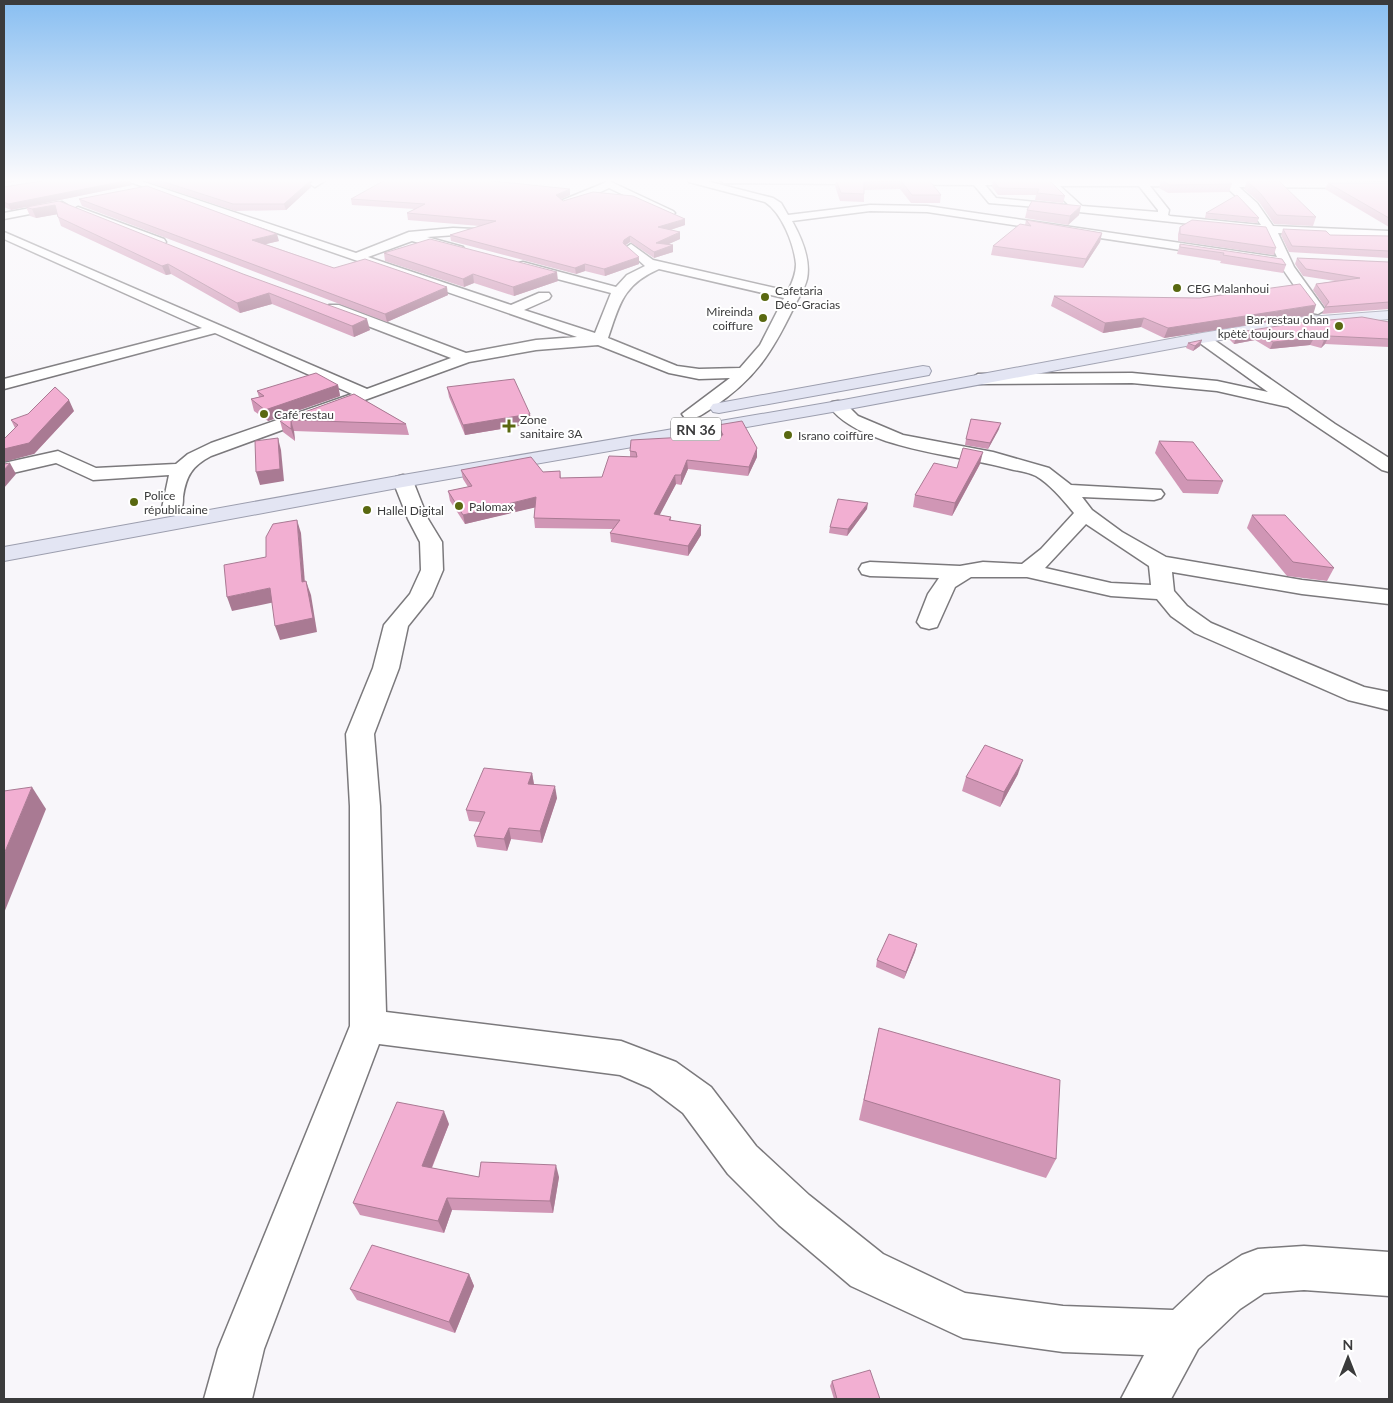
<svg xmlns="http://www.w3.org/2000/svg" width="1393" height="1403" viewBox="0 0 1393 1403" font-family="Lato,sans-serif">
<rect width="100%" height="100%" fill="#f8f6fa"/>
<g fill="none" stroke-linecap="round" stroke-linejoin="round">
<g stroke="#7b797c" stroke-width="3">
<g id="minor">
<path d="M 124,180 L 138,180 L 356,253 L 409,232 L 453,228 L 474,229 L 476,231 L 470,234 L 427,237 L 463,247 L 465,250 L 463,253 L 459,254 L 412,241 L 368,257 L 511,305 L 539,293 L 549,293 L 551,296 L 549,299 L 524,310 L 595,333 L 611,293 L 519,269 L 517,266 L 519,263 L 523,262 L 616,287 L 627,275 L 645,266 L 625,248 L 631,244 L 653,260 L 788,291 C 792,283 796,274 796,264 C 794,244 782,213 765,202 L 689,182 L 688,180 L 703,180 L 773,198 L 781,203 L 788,215 L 870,205 L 927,206 L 1277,257 L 1265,232 L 1079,212 L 1075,211 L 1048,185 L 985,185 L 996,198 L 1065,205 L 1070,208 L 1069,210 L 989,203 L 974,185 L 724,183 L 719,180 L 1229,180 L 1389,182 L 1389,188 L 1239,187 L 1257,203 L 1273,226 L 1389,231 L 1389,238 L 1278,233 L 1294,267 L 1325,310 L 1318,314 L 1313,313 L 1280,265 L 927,212 L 870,211 L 792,221 C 801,237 811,259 807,279 C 804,291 798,298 793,309 C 771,354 755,379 712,408 C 703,414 696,420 685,418 L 682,414 L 730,378 L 699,379 L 669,373 L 598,345 L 536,350 L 469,362 L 211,456 C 192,466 186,476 183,497 C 183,503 183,507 179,512 L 172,514 L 165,512 L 162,508 L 169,475 L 93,480 L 56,463 L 4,475 L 4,463 L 58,451 L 96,468 L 176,464 L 188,454 L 211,443 L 352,394 L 215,333 L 4,389 L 4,379 L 202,328 L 4,239 L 4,232 L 367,389 L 451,358 L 329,311 L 327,308 L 329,305 L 339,305 L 466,353 L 536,340 L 577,337 ZM 1060,186 L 1139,186 L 1158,210 L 1158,212 L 1082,206 ZM 1150,186 L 1226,187 L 1249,208 L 1261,225 L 1170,216 L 1168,215 L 1169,210 ZM 659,269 L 784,298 L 760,345 L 740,368 L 699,369 L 677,366 L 608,338 C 620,303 623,285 659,269 Z"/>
<path d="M 315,180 L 326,180 L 315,187 L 310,184 Z"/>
<path d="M 609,181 L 673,211 L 675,213 L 673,215 L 665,215 L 609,188 L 584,200 L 563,205 L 558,202 Z"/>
<path d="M 62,202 L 67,205 L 66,207 L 4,219 L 4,213 Z"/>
<path d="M 78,207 L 164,239 L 166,242 L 164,245 L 156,245 L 74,212 L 73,210 Z"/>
<path d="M 1202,334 L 1207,335 L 1335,424 L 1389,458 L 1389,472 L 1382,470 L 1288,407 L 1217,391 L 1132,383 L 978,384 L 970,379 L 978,374 L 1132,373 L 1217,381 L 1268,392 L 1197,341 L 1195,338 L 1197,335 Z"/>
<path d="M 838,401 L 844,402 L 858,416 L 903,435 L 993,452 L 1049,468 L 1071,485 L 1161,490 L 1164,494 L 1161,498 L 1154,500 L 1082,497 L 1092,510 L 1122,532 L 1166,557 L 1302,580 L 1389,590 L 1389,604 L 1302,594 L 1172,572 L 1174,591 L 1187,606 L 1211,623 L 1364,687 L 1389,692 L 1389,710 L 1348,700 L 1195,633 L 1171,616 L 1157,599 L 1111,596 L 1027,577 L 971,577 L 955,587 L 937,627 L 929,629 L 921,627 L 917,622 L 928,594 L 939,578 L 870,576 L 862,574 L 859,569 L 862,564 L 870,562 L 960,566 L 983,562 L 1022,564 L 1041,549 L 1074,513 C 1063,500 1051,485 1036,476 C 1028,472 1018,471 1010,469 C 961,455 859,449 829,406 L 832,402 ZM 1086,524 L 1149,566 L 1151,585 L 1111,583 L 1045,568 Z"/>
<path d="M 403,475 L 410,477 L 413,481 L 428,519 L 442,542 L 443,570 L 432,596 L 408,626 L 399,668 L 374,734 L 380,806 L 386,1012 L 621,1041 L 676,1062 L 711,1087 L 756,1146 L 809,1195 L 883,1254 L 965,1293 L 1063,1306 L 1173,1310 L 1208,1277 L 1242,1255 L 1258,1249 L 1304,1246 L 1389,1252 L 1389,1296 L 1304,1290 L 1264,1293 L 1240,1309 L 1198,1349 L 1171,1399 L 1121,1399 L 1144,1355 L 1063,1352 L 963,1338 L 851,1286 L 779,1225 L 728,1174 L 683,1113 L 650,1088 L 620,1075 L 379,1044 L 264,1349 L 252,1399 L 204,1399 L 218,1349 L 350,1026 L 350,806 L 346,734 L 373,668 L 384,625 L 410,594 L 421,570 L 420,542 L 408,519 L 393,481 L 396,477 Z"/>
</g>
</g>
<g stroke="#9c9eae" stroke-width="2">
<g id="primary">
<path d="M 1389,311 L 1389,319 L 1294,328 L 1202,343 L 838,411 L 403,487 L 4,561 L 4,547 L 403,475 L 838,401 L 1202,333 L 1294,318 Z"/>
<path d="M 923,366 L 929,367 L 931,371 L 929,375 L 719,413 L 713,412 L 710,408 L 713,404 L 719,403 Z"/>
</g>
</g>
<use href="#minor" fill="#fff" fill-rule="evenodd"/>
<use href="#primary" fill="#e3e5f3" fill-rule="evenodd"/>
</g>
<g fill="#d096b5">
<path d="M 142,180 L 313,180 L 310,182 L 311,187 L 286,210 L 235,211 Z"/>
<path d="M 836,180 L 929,180 L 941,195 L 940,203 L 911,203 L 900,189 L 864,190 L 864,202 L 840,201 L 835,186 Z"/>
<path d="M 993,180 L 1049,180 L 1065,196 L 1063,203 L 1035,200 L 1036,195 L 998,195 L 992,187 Z"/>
<path d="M 1161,180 L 1232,184 L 1229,192 L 1168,193 L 1159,188 Z"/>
<path d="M 1332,180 L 1389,180 L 1389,181 Z"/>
<path d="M 1247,181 L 1316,217 L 1313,226 L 1274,224 L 1259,202 L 1244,189 Z"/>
<path d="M 1328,183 L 1389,183 L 1389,227 L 1325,189 Z"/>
<path d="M 132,185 L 11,210 L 4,207 L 4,187 Z"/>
<path d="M 570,195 L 561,199 L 563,201 L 685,225 L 670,230 L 680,239 L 668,244 L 673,245 L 673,252 L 654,258 L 630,242 L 626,245 L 639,264 L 605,276 L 585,271 L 576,274 L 451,241 L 450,235 L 480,226 L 408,220 L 407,213 L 415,209 L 352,205 L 351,199 Z"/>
<path d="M 79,199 L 279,241 L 265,244 L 334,268 L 448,295 L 387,322 L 82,206 Z"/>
<path d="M 59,201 L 370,330 L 354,337 L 272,304 L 240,313 L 171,274 L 166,275 L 61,226 L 57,214 L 36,218 L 30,216 L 26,207 Z"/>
<path d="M 1027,210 L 1079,215 L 1068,225 L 1025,218 Z"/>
<path d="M 1206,213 L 1259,218 L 1257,223 L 1205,218 Z"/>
<path d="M 1026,220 L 1102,233 L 1100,242 L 1083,268 L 991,255 L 993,246 L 1025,225 Z"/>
<path d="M 1180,227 L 1276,248 L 1274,255 L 1178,241 L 1178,234 Z"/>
<path d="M 1283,229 L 1330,235 L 1389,236 L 1389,258 L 1289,252 L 1281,235 Z"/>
<path d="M 1180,244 L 1286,265 L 1283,273 L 1220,263 L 1221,261 L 1177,254 Z"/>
<path d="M 384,253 L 558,281 L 514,296 L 474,283 L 464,287 L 385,261 Z"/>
<path d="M 1297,258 L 1389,262 L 1389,309 L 1322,314 L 1325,307 L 1313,290 L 1316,284 L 1335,281 L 1303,276 L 1295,264 Z"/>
<path d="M 1054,296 L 1313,315 L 1164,338 L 1141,327 L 1103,333 L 1051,306 Z"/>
<path d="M 1389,322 L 1389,347 L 1325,344 L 1321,348 L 1310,345 L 1270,349 L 1255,340 L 1234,344 L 1230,340 L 1233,333 Z"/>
<path d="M 1188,343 L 1200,346 L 1193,351 L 1186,348 Z"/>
<path d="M 338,385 L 340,396 L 268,421 L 254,411 L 251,399 L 259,397 L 257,391 Z"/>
<path d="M 447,387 L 530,414 L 531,424 L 465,435 L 449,397 Z"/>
<path d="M 354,394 L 406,424 L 409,435 L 294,431 L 295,441 L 283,432 L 280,421 Z"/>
<path d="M 74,411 L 34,454 L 15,428 L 11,420 Z"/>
<path d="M 718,425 L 757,448 L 757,457 L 748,476 L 688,469 L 681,485 L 676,484 L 659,515 L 671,517 L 671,521 L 701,525 L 701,535 L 688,556 L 611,542 L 610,533 L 613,529 L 535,528 L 534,518 L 535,507 L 465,524 L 450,501 L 448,491 L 468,487 L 463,479 L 461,470 L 543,472 L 560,471 L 561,478 L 602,477 L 630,457 L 630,451 L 718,436 Z"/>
<path d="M 999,429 L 988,449 L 965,445 L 966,439 Z"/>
<path d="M 1159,441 L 1223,481 L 1218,494 L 1183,493 L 1155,453 Z"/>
<path d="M 980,464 L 952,516 L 913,507 L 915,495 L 957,468 Z"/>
<path d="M 867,509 L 847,536 L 829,533 L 830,527 Z"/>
<path d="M 1252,515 L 1334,568 L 1327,581 L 1287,576 L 1247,528 Z"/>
<path d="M 532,773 L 534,784 L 557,798 L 542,843 L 511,839 L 507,851 L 477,847 L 474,836 L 480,822 L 469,821 L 466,810 Z"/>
<path d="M 1018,774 L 1000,807 L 962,791 L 966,777 Z"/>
<path d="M 917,944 L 915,952 L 904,979 L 876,967 L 877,960 Z"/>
<path d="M 879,1028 L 1056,1159 L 1046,1178 L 859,1120 Z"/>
<path d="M 449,1124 L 432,1168 L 479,1177 L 559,1177 L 553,1213 L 452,1210 L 444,1233 L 360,1215 L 353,1203 Z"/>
<path d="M 469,1274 L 474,1286 L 455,1333 L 357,1300 L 350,1289 Z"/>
<path d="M 832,1381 L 880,1399 L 834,1399 L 830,1386 Z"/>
</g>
<g fill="#a97a93">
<path d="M 4,180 L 27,180 L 4,183 Z"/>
<path d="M 130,180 L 132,185 L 11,210 L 8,204 Z"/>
<path d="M 308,180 L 313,180 L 310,182 L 311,187 L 286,210 L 284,204 Z"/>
<path d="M 570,189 L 570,195 L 556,201 L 556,195 Z"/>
<path d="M 55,205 L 59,214 L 36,218 L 32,209 Z"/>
<path d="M 1081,206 L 1079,215 L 1068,225 L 1070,216 Z"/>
<path d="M 685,219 L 685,225 L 658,234 L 658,227 Z"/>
<path d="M 680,232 L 680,239 L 656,250 L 656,243 Z"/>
<path d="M 1102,233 L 1100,242 L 1083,268 L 1086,259 Z"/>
<path d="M 277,234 L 279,241 L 254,247 L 252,240 Z"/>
<path d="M 630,236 L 630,242 L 624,246 L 624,240 Z"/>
<path d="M 673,245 L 673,252 L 654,258 L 654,252 Z"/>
<path d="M 639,257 L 639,264 L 605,276 L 604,269 Z"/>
<path d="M 168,264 L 171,274 L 166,275 L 162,266 Z"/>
<path d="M 585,264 L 585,271 L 576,274 L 575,268 Z"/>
<path d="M 557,272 L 558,281 L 514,296 L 513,287 Z"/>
<path d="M 473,274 L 474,283 L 464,287 L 463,279 Z"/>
<path d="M 447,287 L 448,295 L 387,322 L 385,314 Z"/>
<path d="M 269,293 L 272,304 L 240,313 L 237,303 Z"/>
<path d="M 1316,305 L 1313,315 L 1164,338 L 1168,328 Z"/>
<path d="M 1144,318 L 1141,327 L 1103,333 L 1105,323 Z"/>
<path d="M 367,319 L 370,330 L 354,337 L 352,326 Z"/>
<path d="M 1258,333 L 1255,340 L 1234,344 L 1236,337 Z"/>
<path d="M 1329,336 L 1325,344 L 1321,348 L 1324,340 Z"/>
<path d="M 1314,338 L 1310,345 L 1270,349 L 1273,342 Z"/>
<path d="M 1202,340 L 1200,346 L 1193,351 L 1195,346 Z"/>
<path d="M 338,385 L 340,396 L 268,421 L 265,410 Z"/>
<path d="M 69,400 L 74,411 L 34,454 L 4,462 L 4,449 Z"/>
<path d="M 530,414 L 531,424 L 465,435 L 463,425 Z"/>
<path d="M 291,420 L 294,431 L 295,441 L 291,429 Z"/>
<path d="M 1001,423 L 999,429 L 988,449 L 990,443 Z"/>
<path d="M 278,438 L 281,450 L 284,481 L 260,485 L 256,472 Z"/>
<path d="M 757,448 L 757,457 L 748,476 L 749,467 Z"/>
<path d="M 983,452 L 980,464 L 952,516 L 955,503 Z"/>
<path d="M 687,460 L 688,469 L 681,485 L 681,475 Z"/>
<path d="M 10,463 L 16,474 L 4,488 L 4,470 Z"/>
<path d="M 675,475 L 676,484 L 655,524 L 654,514 Z"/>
<path d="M 536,497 L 537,507 L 465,524 L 463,515 Z"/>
<path d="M 868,503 L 867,509 L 847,536 L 848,529 Z"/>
<path d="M 297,520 L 301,533 L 306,596 L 302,582 Z"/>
<path d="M 701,525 L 701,535 L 688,556 L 688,546 Z"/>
<path d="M 306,581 L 311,595 L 317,632 L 280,640 L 275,626 Z"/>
<path d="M 270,588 L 275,602 L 232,611 L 227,597 Z"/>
<path d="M 1023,760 L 1018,774 L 1000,807 L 1004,792 Z"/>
<path d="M 532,773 L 534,785 L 528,784 Z"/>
<path d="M 555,786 L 557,798 L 542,843 L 540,831 Z"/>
<path d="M 32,787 L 46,809 L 4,913 L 4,854 Z"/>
<path d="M 509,828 L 511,839 L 507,851 L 504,839 Z"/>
<path d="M 917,944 L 915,952 L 904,979 L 906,972 Z"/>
<path d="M 444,1111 L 449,1124 L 427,1179 L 422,1166 Z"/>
<path d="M 556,1165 L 559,1177 L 553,1213 L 550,1201 Z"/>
<path d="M 447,1198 L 452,1210 L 444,1233 L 438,1221 Z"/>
<path d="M 469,1274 L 474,1286 L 455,1333 L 449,1322 Z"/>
</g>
<g fill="#f2afd2" stroke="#a97a93">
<path d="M 48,180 L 130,180 L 8,204 L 4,202 L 4,187 Z"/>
<path d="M 158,180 L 309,180 L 310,181 L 284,204 L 233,204 Z"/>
<path d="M 385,180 L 482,180 L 570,189 L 556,195 L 563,201 L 593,192 L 633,196 L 685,219 L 658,227 L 680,232 L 656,243 L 673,245 L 654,252 L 630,236 L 624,240 L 623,243 L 639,257 L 604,269 L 585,264 L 575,268 L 450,235 L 496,221 L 407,213 L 425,204 L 351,199 Z"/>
<path d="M 836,180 L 929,180 L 941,195 L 912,195 L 901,181 L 864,182 L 864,194 L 841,193 Z"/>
<path d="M 993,180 L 1049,180 L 1065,196 L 1037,193 L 1039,189 L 999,188 Z"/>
<path d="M 1161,180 L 1228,181 L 1232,184 L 1170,185 Z"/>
<path d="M 1247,181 L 1279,181 L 1316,217 L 1277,215 L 1261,194 Z"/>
<path d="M 1328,183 L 1389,183 L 1389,218 Z"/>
<path d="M 147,186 L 277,234 L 252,240 L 334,268 L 365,259 L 447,287 L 385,314 L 79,199 Z"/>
<path d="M 1237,195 L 1259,218 L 1206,213 Z"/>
<path d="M 59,201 L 243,274 L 367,319 L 352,326 L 269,293 L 237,303 L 168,264 L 162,266 L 58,217 L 55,205 L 32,209 L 26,207 Z"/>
<path d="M 1032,201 L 1081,206 L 1070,216 L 1027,210 Z"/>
<path d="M 1026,220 L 1102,233 L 1086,259 L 993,246 L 1020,224 L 1031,226 Z"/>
<path d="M 1192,220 L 1266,227 L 1276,248 L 1180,234 L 1180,227 Z"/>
<path d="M 1283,229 L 1326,231 L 1330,235 L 1389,236 L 1389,251 L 1292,246 Z"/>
<path d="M 430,239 L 557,272 L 513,287 L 473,274 L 463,279 L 384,253 Z"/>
<path d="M 1180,244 L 1282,259 L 1286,265 L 1223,255 L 1224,253 L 1180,247 Z"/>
<path d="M 1297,258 L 1389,262 L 1389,302 L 1325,307 L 1329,302 L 1316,284 L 1360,278 L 1306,269 Z"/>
<path d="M 1300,284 L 1316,305 L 1168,328 L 1144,318 L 1105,323 L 1054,296 L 1200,298 Z"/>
<path d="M 1362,317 L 1389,322 L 1389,339 L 1329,336 L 1324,340 L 1314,338 L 1273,342 L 1258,333 L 1236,337 L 1233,333 L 1297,323 Z"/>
<path d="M 1202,340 L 1195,346 L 1188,343 Z"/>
<path d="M 316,373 L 338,385 L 265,410 L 251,399 L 264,396 L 257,391 Z"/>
<path d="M 514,379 L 530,414 L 463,425 L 447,387 Z"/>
<path d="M 55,387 L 69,400 L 29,443 L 4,449 L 4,439 L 18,425 L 11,420 L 28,414 Z"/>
<path d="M 354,394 L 406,424 L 291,420 L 291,429 L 280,421 Z"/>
<path d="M 971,419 L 1001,423 L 990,443 L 966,439 Z"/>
<path d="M 742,421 L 757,448 L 749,467 L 687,460 L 681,475 L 675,475 L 654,514 L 671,517 L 669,520 L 701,525 L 688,546 L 610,533 L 620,520 L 534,518 L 536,497 L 463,515 L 448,491 L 472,486 L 461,470 L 531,457 L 543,472 L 560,471 L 560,478 L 602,477 L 609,456 L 637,457 L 636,452 L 630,451 L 631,440 L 723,435 L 718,425 Z"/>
<path d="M 278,438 L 280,469 L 256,472 L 255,441 Z"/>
<path d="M 1159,441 L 1193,442 L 1223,481 L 1187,480 Z"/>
<path d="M 963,448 L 983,452 L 955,503 L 915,495 L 934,463 L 957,468 Z"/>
<path d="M 10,463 L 4,470 L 4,464 Z"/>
<path d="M 838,499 L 868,503 L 848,529 L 830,527 Z"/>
<path d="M 1252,515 L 1285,515 L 1334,568 L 1293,562 Z"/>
<path d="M 297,520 L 302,582 L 306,581 L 313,618 L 275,626 L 270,588 L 227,597 L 224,565 L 266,557 L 266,537 L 273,524 Z"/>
<path d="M 985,745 L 1023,760 L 1004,792 L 966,777 Z"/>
<path d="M 484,768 L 532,773 L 528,784 L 555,786 L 540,831 L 509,828 L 504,839 L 474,836 L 485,812 L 466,810 Z"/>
<path d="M 32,787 L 4,854 L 4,791 Z"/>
<path d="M 889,934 L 917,944 L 906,972 L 877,960 Z"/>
<path d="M 879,1028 L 1060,1080 L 1056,1159 L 864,1100 Z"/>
<path d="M 397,1102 L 444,1111 L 422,1166 L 479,1177 L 481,1162 L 556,1165 L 550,1201 L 447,1198 L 438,1221 L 353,1203 Z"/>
<path d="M 372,1245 L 469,1274 L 449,1322 L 350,1289 Z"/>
<path d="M 870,1370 L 880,1399 L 837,1399 L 832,1381 Z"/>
</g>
<linearGradient id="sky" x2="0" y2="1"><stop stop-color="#88bef1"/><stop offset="0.48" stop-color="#fcfbfd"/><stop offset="1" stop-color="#fcfbfd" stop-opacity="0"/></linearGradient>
<rect width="1393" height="376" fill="url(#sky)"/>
<g fill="#596810" stroke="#fff" stroke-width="2">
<circle cx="1177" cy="288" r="5"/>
<circle cx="765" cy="297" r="5"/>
<circle cx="763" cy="318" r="5"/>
<circle cx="1339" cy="326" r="5"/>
<circle cx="264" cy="414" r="5"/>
<path d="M506.5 418.5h5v5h5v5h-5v5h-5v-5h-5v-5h5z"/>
<circle cx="788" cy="435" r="5"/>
<circle cx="134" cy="502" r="5"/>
<circle cx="459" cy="506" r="5"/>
<circle cx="367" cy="510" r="5"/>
</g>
<g text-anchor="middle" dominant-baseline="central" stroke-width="4" stroke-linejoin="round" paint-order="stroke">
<g font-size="12" fill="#3b3b3c" stroke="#fff" text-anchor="start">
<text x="1187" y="288">CEG Malanhoui</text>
<text x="775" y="290">Cafetaria<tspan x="775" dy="14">Déo-Gracias</tspan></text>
<text x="753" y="311" text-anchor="end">Mireinda<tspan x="753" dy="14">coiffure</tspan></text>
<text x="1329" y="319" text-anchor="end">Bar restau ohan<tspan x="1329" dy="14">kpètè toujours chaud</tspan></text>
<text x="274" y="414">Café restau</text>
<text x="520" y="419">Zone<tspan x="520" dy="14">sanitaire 3A</tspan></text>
<text x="798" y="435">Israno coiffure</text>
<text x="144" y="495">Police<tspan x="144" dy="14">républicaine</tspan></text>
<text x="469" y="506">Palomax</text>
<text x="377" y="510">Hallel Digital</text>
</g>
<rect fill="#fff" stroke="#767676" stroke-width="1" x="671" y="417.5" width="50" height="23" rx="4"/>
<g font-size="14" font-weight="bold" fill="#3b3b3c">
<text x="696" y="429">RN 36</text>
</g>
</g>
<rect width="1393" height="1403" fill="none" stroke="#3b3b3c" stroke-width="10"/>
<g transform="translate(1348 1358)" stroke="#ffffff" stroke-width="4" paint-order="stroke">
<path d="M0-4L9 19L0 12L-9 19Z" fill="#3b3b3c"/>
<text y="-8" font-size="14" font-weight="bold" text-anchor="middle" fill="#3b3b3c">N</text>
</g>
</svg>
